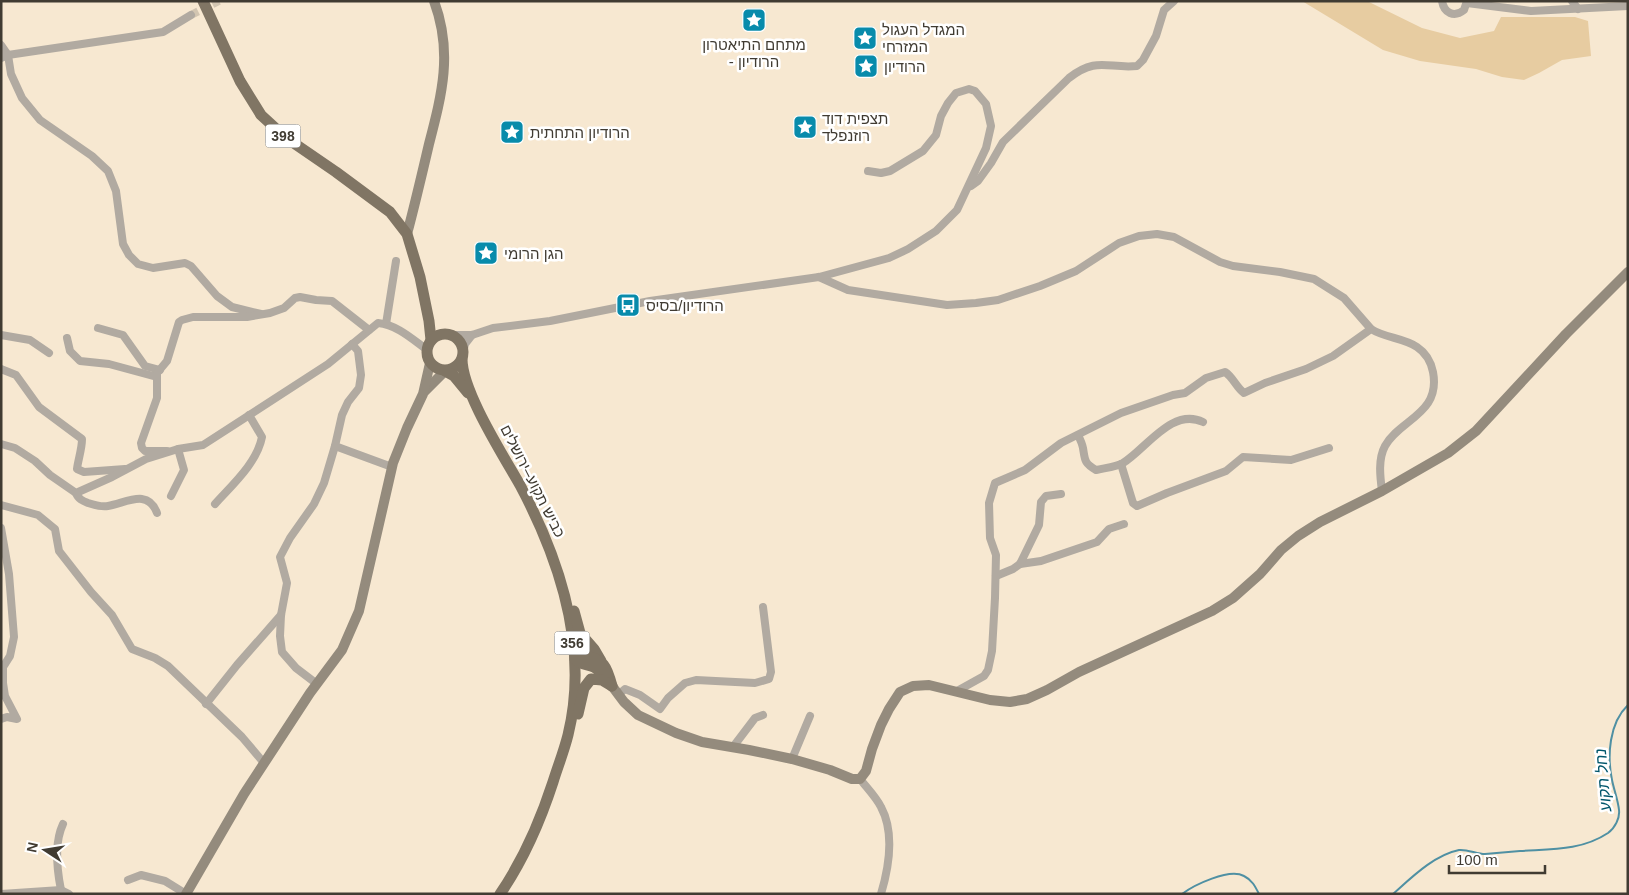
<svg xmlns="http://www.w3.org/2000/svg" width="1629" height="895" viewBox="0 0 1629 895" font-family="Arial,'Noto Sans Hebrew',sans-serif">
<rect width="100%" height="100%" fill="#f7e8d1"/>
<path fill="#e7cca1" d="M 1302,1 L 1367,1 L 1422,28 L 1460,38 L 1494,31 L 1501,17 L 1575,17 L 1588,21 L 1591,56 L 1562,60 L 1539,73 L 1524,80 L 1502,77 L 1476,69 L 1420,61 L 1383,50 Z"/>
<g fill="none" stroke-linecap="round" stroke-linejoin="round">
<g stroke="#4f90a3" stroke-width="2">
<path d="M 1182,894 C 1194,885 1229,868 1244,876 C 1252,880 1255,886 1259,894"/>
<path d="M 1393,894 C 1411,878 1434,855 1459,850 C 1467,849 1477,854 1485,854 C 1497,853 1508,852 1520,851 C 1550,849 1581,851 1608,833 C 1615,828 1620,818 1619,810 C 1618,800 1614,790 1612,780 C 1607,756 1609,723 1628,705"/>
</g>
<path stroke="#d2c5b1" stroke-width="8" stroke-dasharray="8 4" stroke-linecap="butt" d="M 191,15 L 219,1"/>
<g stroke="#b1aaa1" stroke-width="8">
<path d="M 1442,1 C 1444,13 1454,18 1464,10 L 1467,1"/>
<path d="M 1572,1 L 1578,9"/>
<path d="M 1467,3 L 1531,11 L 1628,6"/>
<path d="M 1,45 L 8,55 L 11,74 L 22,98 L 40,120 L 92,156 L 108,171 L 116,191 L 123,244 L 129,255 L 138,264 L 153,268 L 185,263 L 191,266 L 217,296 L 232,307 L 261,314"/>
<path d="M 1,58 L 8,55 L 163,32 L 191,15"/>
<path d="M 971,186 L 978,181 L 991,163 L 1003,142 L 1069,78 C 1097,56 1108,69 1137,66 L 1143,60 L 1156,36 L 1164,10 L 1174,1"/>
<path d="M 819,277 L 848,290 L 947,305 L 976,303 L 998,300 L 1040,286 L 1076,271 L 1119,243 L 1139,236 L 1157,234 L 1174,237 L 1220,262 L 1233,266 L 1280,272 L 1314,279 L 1344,298 L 1371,329"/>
<path d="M 386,324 L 396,261"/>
<path d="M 98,328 L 123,335 L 145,366 L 160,370"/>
<path d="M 1,335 L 30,340 L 49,353"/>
<path d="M 452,335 L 472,335 L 493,328 L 550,321 L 650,301 L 819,277 L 889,258 L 908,249 L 936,231 L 957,210 L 986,148 L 991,126 L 986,104 L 975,91 L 969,89 L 956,93 L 948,103 L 941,116 L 936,135 L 923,151 L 890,171 L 881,173 L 868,171"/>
<path d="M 67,338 L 70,351 L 80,361 L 109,364 L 157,377"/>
<path d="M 463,353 L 465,344 L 472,335"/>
<path d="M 1,369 L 16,375 L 39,407 L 82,439 C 82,449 78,460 77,469 L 84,472 L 125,469"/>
<path d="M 1078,435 C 1080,439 1082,443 1083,448 C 1085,460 1084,463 1096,470 C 1104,468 1116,467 1123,463 C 1146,449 1172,407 1203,422"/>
<path d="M 1,444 L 15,448 L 35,461 L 50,475 L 76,493 L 112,477 L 146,459 L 178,449 L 203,445 L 328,364 L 378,323 C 397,325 411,338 426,349"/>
<path d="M 335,446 L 392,467"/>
<path d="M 167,451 L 145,451 L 142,448 L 141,443 L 157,398 L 157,373 L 167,361 L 179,322 L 182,320 L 193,317 L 247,317 L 270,313 L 284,308 L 295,298 L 300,297 L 316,300 L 332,301 L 369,330"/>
<path d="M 1121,464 L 1133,503 L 1137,506 L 1167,493 L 1226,471 L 1243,457 L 1291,460 L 1329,448"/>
<path d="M 76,493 C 78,499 83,501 88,503 C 94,505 102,507 108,506 C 126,503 148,488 157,513"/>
<path d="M 171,496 L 184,470 L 178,449"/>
<path d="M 215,504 C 232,485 257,463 262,437 L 249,415"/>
<path d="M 1,505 L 38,515 L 55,529 L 59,551 L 91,592 L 112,615 L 132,649 L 155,658 L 168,666 L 242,737 L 264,763"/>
<path d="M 1,528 L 9,574 L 14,637 L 10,656 L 3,667 L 3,683 L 5,696 L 17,719 L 7,717 L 1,719"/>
<path d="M 1020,564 L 1041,561 L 1097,542 L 1109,529 L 1124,524"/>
<path d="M 996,576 L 1013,569 L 1020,564 L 1039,525 L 1041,502 L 1046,496 L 1061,494"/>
<path d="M 317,684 L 296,668 L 282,652 L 280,636 L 281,615 L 287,583 L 280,557 L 290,538 L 314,504 L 324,483 L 335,446 L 342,415 L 348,402 L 359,388 L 361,375 L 358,351 L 352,344"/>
<path d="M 957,691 L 984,676 L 988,670 L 992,651 L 995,598 L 996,555 L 990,538 L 989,503 L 995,483 L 1025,470 L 1061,443 L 1121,413 L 1173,395 L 1185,393 L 1206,378 L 1225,372 C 1233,377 1236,387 1244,393 L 1265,383 L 1306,369 L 1333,356 L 1371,329 C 1385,338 1404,338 1417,347 C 1426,353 1431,362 1433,372 C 1441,414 1400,419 1385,446 C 1378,459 1380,476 1382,491"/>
<path d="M 618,695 L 625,689 L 640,695 L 660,709 L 668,698 L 685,683 L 696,680 L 755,683 L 769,679 L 771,672 L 763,607"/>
<path d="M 206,704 L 237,665 L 281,615"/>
<path d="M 733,747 L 755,718 L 763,715"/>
<path d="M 792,759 L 810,716"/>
<path d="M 860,779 C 867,788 876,797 881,807 C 895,833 889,867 881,894"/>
<path d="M 128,880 L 141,875 L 165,881 L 186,894"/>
<path d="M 61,890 C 57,870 54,843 63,824"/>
<path d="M 1,894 L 61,890 L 69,894"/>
</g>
<g stroke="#948b7d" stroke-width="10">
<path d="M 407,234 C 415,204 422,174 429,144 C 442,94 453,52 434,1"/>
<path d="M 425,391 L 445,371"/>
<path d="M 612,686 L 624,702 L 638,715 L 676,733 L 702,742 L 749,750 L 792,759 L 830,770 L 852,779 L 860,779 L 866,771 L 872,749 L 881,725 L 889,709 L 900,692 L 913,686 L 929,685 L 990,700 L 1010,702 L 1027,699 L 1047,690 L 1079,672 L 1212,611 L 1233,598 L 1260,574 L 1281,550 L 1298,536 L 1320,522 L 1382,491 L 1448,453 L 1476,431 L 1566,334 L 1628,272"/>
<path d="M 186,894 L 244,794 L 310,693 L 342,650 L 359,611 L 393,463 L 407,428 L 423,394 L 430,363"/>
</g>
<g stroke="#807564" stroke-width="11">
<path d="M 203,1 L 240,81 L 261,115 L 285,137 L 336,172 L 390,212 L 407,234 L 420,277 L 429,321 L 431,340"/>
<circle cx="445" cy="352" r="18"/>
<path d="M 462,359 C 462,391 503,455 520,485 C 560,560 589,650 568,735 C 564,751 558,766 553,782 C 540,822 524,859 500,894"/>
<path d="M 445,371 L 454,376 L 468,393"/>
<path d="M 574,611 L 580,633 L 594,649 L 601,661"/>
<path d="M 583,656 C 604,658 607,667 612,686 C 606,680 601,671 594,667 C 586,664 581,665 575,659 Z"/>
<path d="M 578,714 L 584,688 L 591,679 L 602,680 L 612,686"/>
</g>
</g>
<defs>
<g id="sight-square" transform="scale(1.25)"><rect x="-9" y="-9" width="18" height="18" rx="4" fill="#088bab" stroke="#fff"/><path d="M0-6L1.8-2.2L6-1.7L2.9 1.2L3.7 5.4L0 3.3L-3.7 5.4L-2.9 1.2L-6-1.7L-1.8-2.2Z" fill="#fff"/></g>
<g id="bus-square" transform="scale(1.25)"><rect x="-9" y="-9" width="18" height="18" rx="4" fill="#088bab" stroke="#fff"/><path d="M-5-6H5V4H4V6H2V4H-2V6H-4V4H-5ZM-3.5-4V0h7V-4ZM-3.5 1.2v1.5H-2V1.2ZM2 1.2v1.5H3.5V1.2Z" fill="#fff"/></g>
</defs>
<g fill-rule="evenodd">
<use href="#sight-square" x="754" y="20"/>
<use href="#sight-square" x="865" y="38"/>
<use href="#sight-square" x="866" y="66"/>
<use href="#sight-square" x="805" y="127"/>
<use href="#sight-square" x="512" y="132"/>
<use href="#sight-square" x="486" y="253"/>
<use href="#bus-square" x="628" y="305"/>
</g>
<g text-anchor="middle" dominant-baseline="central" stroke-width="5" stroke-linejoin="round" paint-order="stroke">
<g fill="#fff" stroke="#797670" stroke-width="1">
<rect x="265.5" y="124.5" width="35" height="23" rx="4"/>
<rect x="554.5" y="631.5" width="35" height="23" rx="4"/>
</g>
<g font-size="14" font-weight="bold" fill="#403b32">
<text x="283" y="136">398</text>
<text x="572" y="643">356</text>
</g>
<g font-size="15" fill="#403b32" stroke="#fff" text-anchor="start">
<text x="882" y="29">המגדל העגול<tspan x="882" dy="17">המזרחי</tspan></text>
<text x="754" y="44" text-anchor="middle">מתחם התיאטרון<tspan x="754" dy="17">- הרודיון</tspan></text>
<text x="884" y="66">הרודיון</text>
<text x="822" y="118">תצפית דוד<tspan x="822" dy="17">רוזנפלד</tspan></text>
<text x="530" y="132">הרודיון התחתית</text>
<text x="504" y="253">הגן הרומי</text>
<text x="646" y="305">הרודיון/בסיס</text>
</g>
<g font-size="15" fill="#403b32" stroke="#fff">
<text transform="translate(533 481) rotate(63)">כביש תקוע–ירושלים</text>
</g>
<g font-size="16" font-style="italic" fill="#00566b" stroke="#fff">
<text transform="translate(1603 780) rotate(-95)">נחל תקוע</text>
</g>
</g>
<rect width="1629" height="895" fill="none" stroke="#403b32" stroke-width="5"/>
<g transform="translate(45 850) rotate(282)" stroke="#ffffff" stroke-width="4" paint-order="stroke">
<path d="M0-4L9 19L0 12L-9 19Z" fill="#403b32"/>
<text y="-8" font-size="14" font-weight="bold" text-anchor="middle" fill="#403b32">N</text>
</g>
<path d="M1449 865v8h96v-8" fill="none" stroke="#403b32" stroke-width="2.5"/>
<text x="1456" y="865" font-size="15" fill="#403b32" stroke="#ffffff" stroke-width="4" paint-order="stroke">100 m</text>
</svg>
